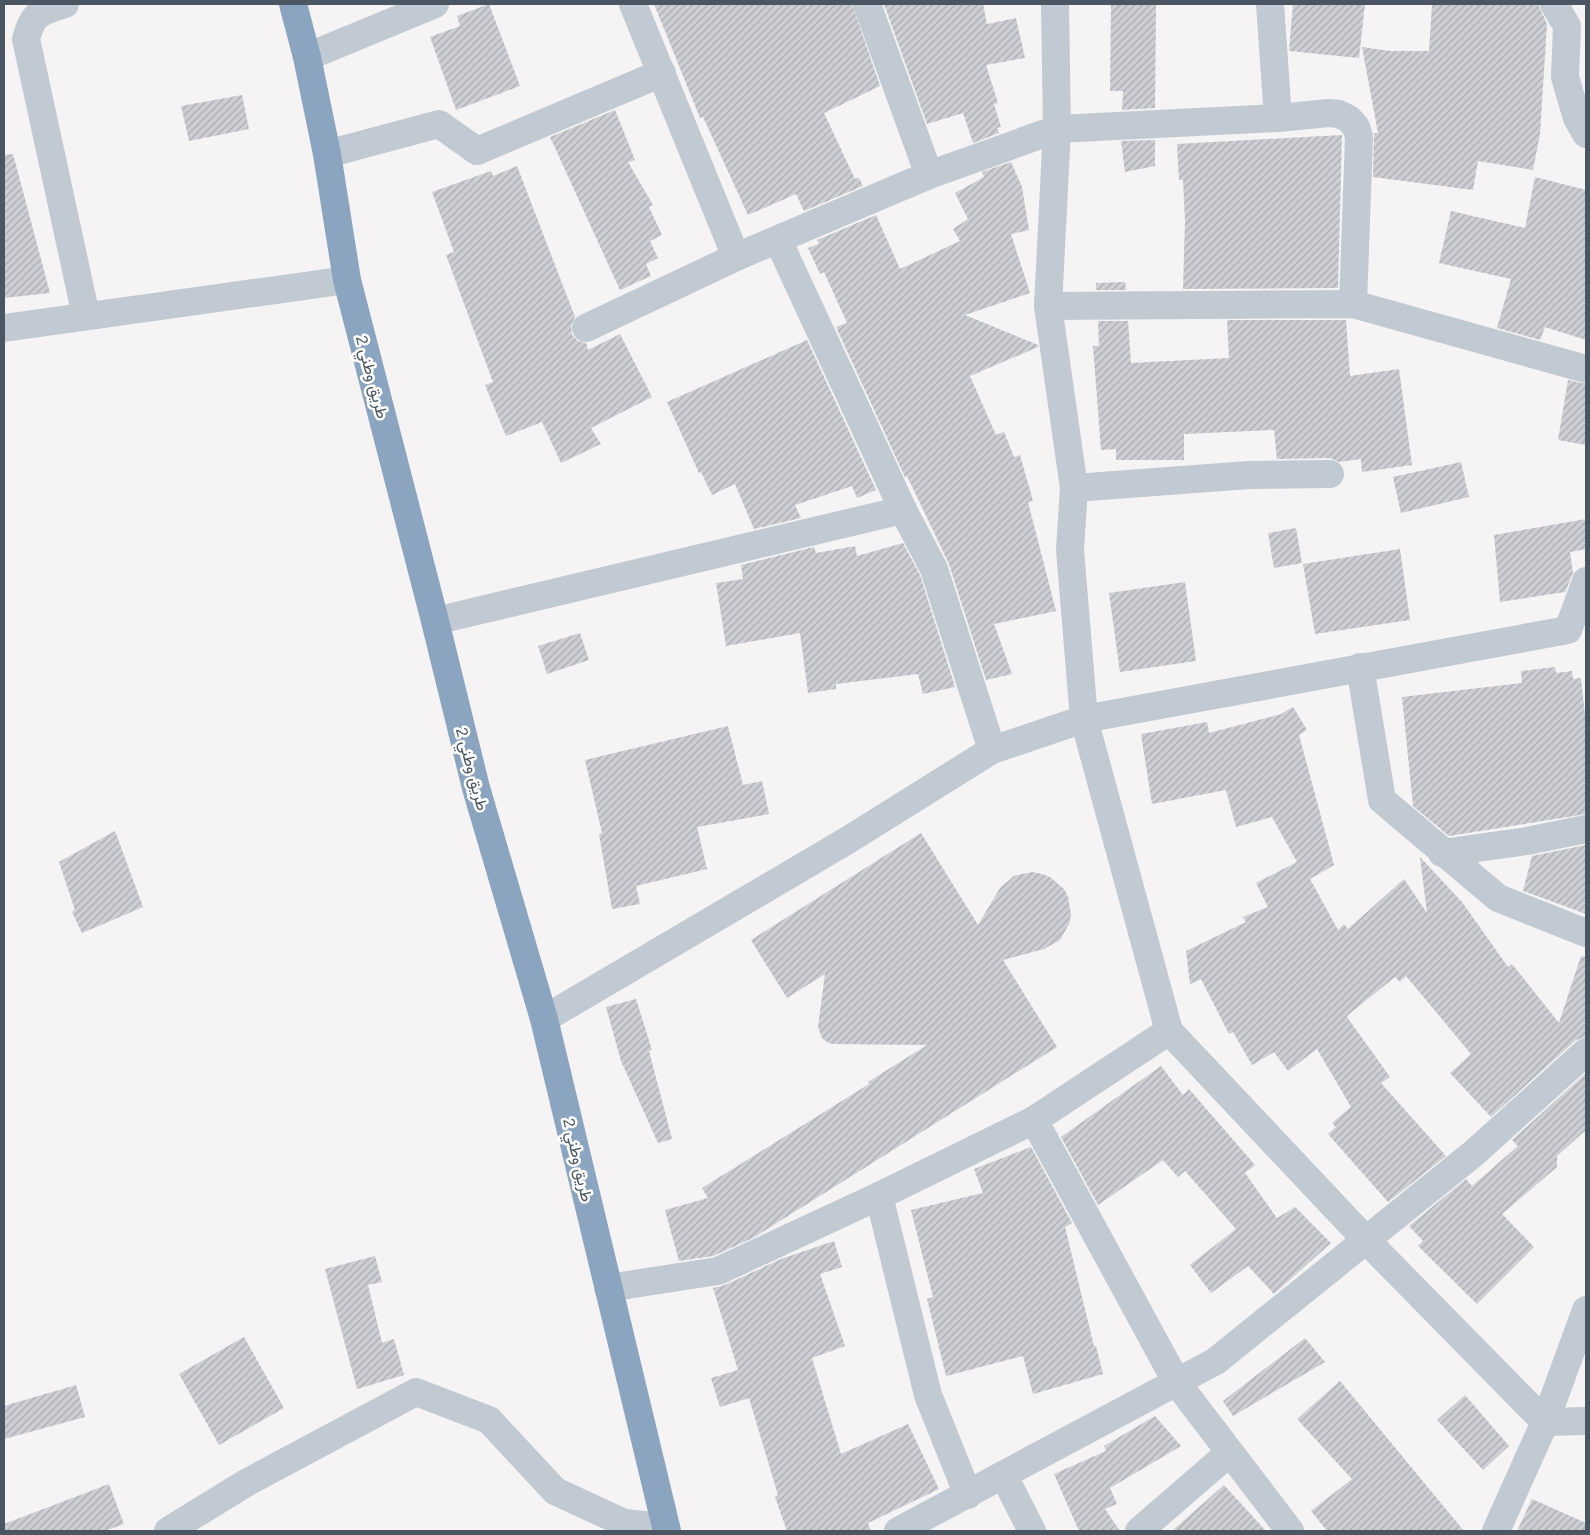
<svg xmlns="http://www.w3.org/2000/svg" width="1590" height="1535" viewBox="0 0 1590 1535" font-family="Helvetica,Vazirmatn,sans-serif">
<defs>
<pattern id="building-hatch" width="6" height="6" patternUnits="userSpaceOnUse" patternTransform="scale(1.25)"><rect width="6" height="6" fill="#cdcfd5"/><path d="M-1 1l2-2M0 6l6-6M5 7l2-2" fill="none" stroke="#a8abb0"/></pattern>
</defs>
<rect width="100%" height="100%" fill="#f5f3f3"/>
<g fill="url(#building-hatch)">
<path d="M 489,4 L 520,86 L 456,110 L 430,37 L 460,26 L 457,16 Z"/>
<path d="M 654,4 L 852,4 L 880,86 L 824,113 L 855,179 L 859,178 L 863,186 L 804,211 L 796,194 L 748,215 L 703,117 L 700,118 Z"/>
<path d="M 884,4 L 983,4 L 987,24 L 1016,18 L 1025,58 L 986,65 L 998,103 L 994,104 L 1001,127 L 997,128 L 999,133 L 973,143 L 963,113 L 927,124 Z"/>
<path d="M 1111,4 L 1156,4 L 1155,108 L 1122,110 L 1123,91 L 1110,91 Z"/>
<path d="M 1293,4 L 1365,4 L 1359,58 L 1289,51 Z"/>
<path d="M 1432,4 L 1538,4 L 1547,24 L 1540,134 L 1533,170 L 1478,161 L 1473,190 L 1373,177 L 1374,133 L 1378,133 L 1362,47 L 1391,51 L 1429,51 Z"/>
<path d="M 242,95 L 249,129 L 189,141 L 181,106 Z"/>
<path d="M 615,110 L 635,160 L 628,162 L 653,205 L 649,207 L 662,235 L 650,241 L 658,258 L 646,264 L 651,276 L 620,290 L 550,137 Z"/>
<path d="M 1342,135 L 1338,288 L 1183,289 L 1185,221 L 1183,180 L 1179,180 L 1177,144 Z"/>
<path d="M 1155,140 L 1155,166 L 1125,172 L 1121,141 Z"/>
<path d="M 13,154 L 50,293 L 4,298 L 4,155 Z"/>
<path d="M 1011,162 L 1022,187 L 1029,230 L 1011,234 L 1030,293 L 965,315 L 1038,345 L 1038,347 L 970,376 L 996,435 L 1004,432 L 1014,457 L 1020,455 L 1033,501 L 1028,502 L 1056,611 L 994,624 L 1012,674 L 986,680 L 949,564 L 907,476 L 905,477 L 836,327 L 847,323 L 824,272 L 820,274 L 808,248 L 819,244 L 817,240 L 876,215 L 900,269 L 960,241 L 953,229 L 968,219 L 955,193 L 984,177 L 982,172 Z"/>
<path d="M 517,166 L 575,317 L 571,326 L 572,335 L 578,341 L 586,343 L 588,350 L 620,334 L 652,397 L 591,428 L 601,444 L 561,463 L 542,422 L 506,436 L 485,385 L 493,382 L 446,255 L 454,252 L 432,192 L 491,171 L 493,176 Z"/>
<path d="M 1535,177 L 1586,190 L 1586,340 L 1545,327 L 1540,340 L 1497,328 L 1511,279 L 1439,263 L 1451,211 L 1525,228 Z"/>
<path d="M 1125,282 L 1126,290 L 1096,290 L 1096,283 Z"/>
<path d="M 1227,320 L 1346,320 L 1350,376 L 1399,369 L 1412,465 L 1362,472 L 1361,459 L 1339,462 L 1330,458 L 1277,459 L 1274,430 L 1184,434 L 1184,460 L 1116,460 L 1116,449 L 1101,450 L 1093,346 L 1099,346 L 1098,321 L 1128,321 L 1131,363 L 1229,358 Z"/>
<path d="M 807,340 L 876,490 L 857,498 L 852,486 L 795,505 L 801,518 L 754,529 L 735,484 L 712,495 L 701,472 L 699,473 L 667,402 Z"/>
<path d="M 1568,380 L 1586,384 L 1586,445 L 1558,440 Z"/>
<path d="M 1461,462 L 1469,497 L 1401,513 L 1393,477 Z"/>
<path d="M 1586,519 L 1586,549 L 1570,552 L 1573,573 L 1565,592 L 1500,602 L 1494,535 Z"/>
<path d="M 1296,528 L 1302,563 L 1274,568 L 1268,533 Z"/>
<path d="M 903,543 L 920,575 L 955,687 L 923,694 L 918,674 L 836,684 L 836,689 L 808,693 L 800,633 L 726,646 L 716,583 L 743,579 L 741,565 L 814,547 L 816,553 L 855,546 L 857,556 Z"/>
<path d="M 1400,549 L 1410,620 L 1315,634 L 1303,564 Z"/>
<path d="M 1185,582 L 1196,661 L 1120,672 L 1109,593 Z"/>
<path d="M 580,633 L 589,660 L 547,674 L 538,646 Z"/>
<path d="M 1555,667 L 1556,673 L 1572,671 L 1573,679 L 1581,678 L 1586,725 L 1586,814 L 1449,836 L 1413,806 L 1402,697 L 1522,683 L 1521,671 Z"/>
<path d="M 1293,707 L 1307,730 L 1299,735 L 1334,865 L 1310,879 L 1338,930 L 1344,924 L 1348,929 L 1404,879 L 1427,913 L 1420,857 L 1462,902 L 1508,967 L 1512,964 L 1559,1023 L 1581,956 L 1586,957 L 1586,1037 L 1576,1040 L 1491,1117 L 1450,1073 L 1471,1054 L 1406,976 L 1400,982 L 1395,977 L 1348,1015 L 1347,1017 L 1390,1077 L 1381,1083 L 1446,1156 L 1388,1202 L 1328,1134 L 1336,1127 L 1332,1123 L 1351,1107 L 1317,1049 L 1288,1071 L 1274,1052 L 1252,1065 L 1233,1032 L 1229,1034 L 1201,979 L 1190,984 L 1186,951 L 1246,922 L 1243,917 L 1268,907 L 1256,883 L 1297,862 L 1272,817 L 1236,827 L 1226,790 L 1152,804 L 1141,734 L 1207,722 L 1209,733 L 1281,714 Z"/>
<path d="M 728,726 L 743,785 L 762,781 L 769,814 L 697,827 L 707,869 L 636,886 L 640,904 L 612,909 L 599,834 L 602,833 L 585,760 Z"/>
<path d="M 115,831 L 143,907 L 82,933 L 72,912 L 75,910 L 59,862 Z"/>
<path d="M 921,833 L 978,925 L 1000,888 L 1014,876 L 1032,872 L 1042,874 L 1050,877 L 1064,889 L 1068,897 L 1071,915 L 1069,924 L 1060,940 L 1044,949 L 1003,960 L 1057,1047 L 753,1238 L 713,1256 L 679,1261 L 665,1210 L 708,1198 L 702,1188 L 869,1084 L 868,1082 L 927,1045 L 832,1044 L 827,1042 L 822,1038 L 818,1027 L 825,974 L 787,998 L 751,940 Z"/>
<path d="M 1586,845 L 1586,914 L 1523,891 L 1532,856 Z"/>
<path d="M 636,999 L 652,1050 L 649,1051 L 672,1139 L 658,1143 L 621,1061 L 606,1007 Z"/>
<path d="M 1161,1066 L 1183,1095 L 1189,1089 L 1255,1165 L 1245,1173 L 1277,1218 L 1295,1207 L 1331,1243 L 1274,1294 L 1248,1266 L 1211,1293 L 1190,1265 L 1236,1229 L 1185,1171 L 1178,1177 L 1163,1160 L 1098,1205 L 1061,1137 Z"/>
<path d="M 1586,1073 L 1586,1130 L 1557,1156 L 1557,1167 L 1502,1214 L 1534,1247 L 1477,1304 L 1418,1246 L 1423,1241 L 1409,1226 L 1466,1179 L 1472,1186 L 1518,1146 L 1512,1140 Z"/>
<path d="M 1031,1147 L 1072,1223 L 1065,1227 L 1094,1346 L 1096,1346 L 1103,1374 L 1033,1394 L 1023,1356 L 946,1376 L 927,1299 L 933,1297 L 911,1210 L 983,1193 L 974,1169 Z"/>
<path d="M 834,1241 L 842,1267 L 820,1274 L 845,1346 L 812,1358 L 841,1454 L 908,1424 L 939,1489 L 868,1523 L 871,1531 L 787,1531 L 775,1497 L 778,1495 L 749,1398 L 720,1407 L 711,1378 L 738,1370 L 713,1288 L 725,1285 L 781,1259 Z"/>
<path d="M 375,1256 L 382,1282 L 368,1285 L 382,1343 L 394,1339 L 404,1375 L 357,1389 L 325,1269 Z"/>
<path d="M 244,1337 L 284,1408 L 219,1445 L 179,1374 Z"/>
<path d="M 1305,1338 L 1325,1362 L 1233,1416 L 1223,1401 Z"/>
<path d="M 1340,1381 L 1464,1531 L 1327,1531 L 1311,1511 L 1352,1479 L 1297,1419 Z"/>
<path d="M 76,1385 L 85,1417 L 4,1439 L 4,1406 Z"/>
<path d="M 1465,1395 L 1509,1446 L 1483,1470 L 1437,1420 Z"/>
<path d="M 1155,1416 L 1181,1446 L 1110,1488 L 1117,1504 L 1105,1509 L 1120,1531 L 1079,1531 L 1054,1474 L 1106,1451 L 1104,1446 Z"/>
<path d="M 109,1484 L 124,1524 L 105,1531 L 4,1531 L 4,1524 Z"/>
<path d="M 1224,1485 L 1266,1531 L 1172,1531 Z"/>
<path d="M 1532,1499 L 1586,1523 L 1586,1531 L 1517,1531 Z"/>
</g>
<g fill="none" stroke-linecap="round" stroke-linejoin="round">
<g stroke="#c1cad2" stroke-width="28">
<path d="M 65,4 C 40,12 33,12 26,39 L 86,316"/>
<path d="M 633,4 L 736,257"/>
<path d="M 867,4 L 929,175"/>
<path d="M 1055,4 L 1057,129 L 1048,306 L 1074,488 L 1070,550 L 1084,719 L 1169,1031 L 1366,1240 L 1545,1422 L 1586,1421"/>
<path d="M 1270,4 L 1278,118"/>
<path d="M 1554,4 L 1567,26 L 1565,77 L 1577,118 L 1586,134"/>
<path d="M 307,57 L 435,4"/>
<path d="M 327,154 L 439,124 L 477,151 L 662,73"/>
<path d="M 778,240 L 903,510 L 934,569 L 992,750"/>
<path d="M 1048,306 L 1353,304 L 1586,369"/>
<path d="M 4,328 L 347,280"/>
<path d="M 586,328 L 736,257 L 929,175 L 1057,129 L 1278,118 L 1329,113 L 1339,114 L 1349,119 L 1356,127 L 1359,137 L 1353,304"/>
<path d="M 1074,488 L 1249,475 L 1330,474"/>
<path d="M 435,621 L 903,510"/>
<path d="M 1360,667 L 1382,800 L 1498,898 L 1586,933"/>
<path d="M 1442,853 L 1527,841 L 1586,829"/>
<path d="M 544,1019 L 848,840 L 992,750 L 1084,719 L 1568,630 L 1586,581"/>
<path d="M 1034,1120 L 1177,1383 L 1290,1531"/>
<path d="M 879,1196 L 928,1395 L 968,1495"/>
<path d="M 608,1288 L 718,1271 L 879,1196 L 1034,1120 L 1169,1031"/>
<path d="M 1004,1476 L 1032,1531"/>
<path d="M 168,1531 L 246,1483 L 416,1392 L 489,1420 L 555,1491 L 624,1523 L 666,1527"/>
<path d="M 898,1531 L 1216,1361 L 1474,1153 L 1586,1052"/>
<path d="M 1139,1531 L 1229,1453"/>
<path d="M 1496,1531 L 1545,1422 L 1586,1310"/>
</g>
<path stroke="#8ba5c1" stroke-width="28" d="M 293,4 L 307,57 L 327,154 L 347,280 L 435,621 L 476,788 L 544,1019 L 667,1531"/>
</g>
<g text-anchor="middle" dominant-baseline="central" stroke-width="5" stroke-linejoin="round" paint-order="stroke">
<g font-size="16" fill="#4a5661" stroke="#fff">
<text transform="translate(372 377) rotate(75)">طريق وطني 2</text>
<text transform="translate(472 769) rotate(75)">طريق وطني 2</text>
<text transform="translate(578 1160) rotate(77)">طريق وطني 2</text>
</g>
</g>
<rect width="1590" height="1535" fill="none" stroke="#4a5661" stroke-width="10"/>
</svg>
